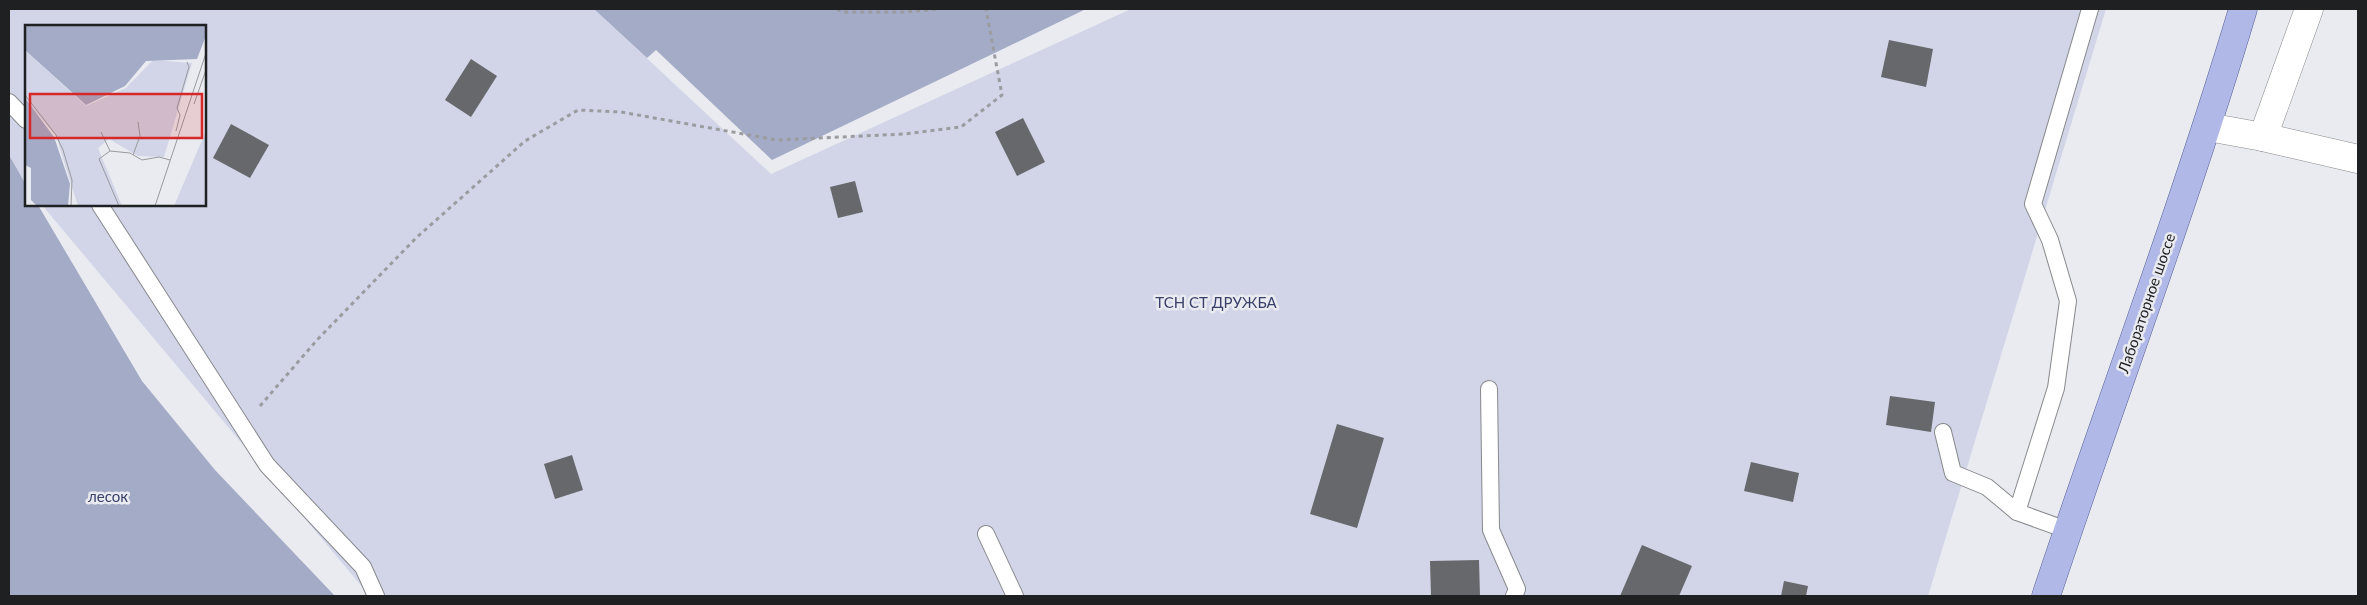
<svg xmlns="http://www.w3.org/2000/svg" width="2367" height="605" viewBox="0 0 2367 605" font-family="Lato,sans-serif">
<rect width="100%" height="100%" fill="#e9ebf0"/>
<path fill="#d1d5e7" d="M 9,9 L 594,9 L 771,174 L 1131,9 L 2106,9 L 1928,596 L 366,596 L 364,589 L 42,205 L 205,205 L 205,26 L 26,26 L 26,186 L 9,165 Z"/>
<g fill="#a4abc6">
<path d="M 594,9 L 1086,9 L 772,160 L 656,50 L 647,58 Z"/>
<path d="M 9,155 L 26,185 L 26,205 L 38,205 L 142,381 L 215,470 L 335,596 L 9,596 Z"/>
</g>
<g fill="#67686c">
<path d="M 1889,40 L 1933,49 L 1926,87 L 1881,77 Z"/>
<path d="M 471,59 L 497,76 L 471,117 L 445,100 Z"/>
<path d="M 1023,118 L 1045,162 L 1017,176 L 995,132 Z"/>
<path d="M 231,124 L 269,145 L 250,178 L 213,158 Z"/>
<path d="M 855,181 L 863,212 L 838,218 L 830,187 Z"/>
<path d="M 1890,396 L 1935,402 L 1931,432 L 1886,425 Z"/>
<path d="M 1337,424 L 1384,438 L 1357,528 L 1310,514 Z"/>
<path d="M 572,455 L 583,490 L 555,499 L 544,464 Z"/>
<path d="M 1751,462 L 1799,473 L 1793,502 L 1744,491 Z"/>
<path d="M 1642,545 L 1692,566 L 1679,596 L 1620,596 Z"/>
<path d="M 1479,560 L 1480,596 L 1431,596 L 1430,561 Z"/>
<path d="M 1784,581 L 1808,586 L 1806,596 L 1781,596 Z"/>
</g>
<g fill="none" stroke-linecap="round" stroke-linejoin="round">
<g stroke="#88898d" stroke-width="18">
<g id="service">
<path d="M 9,102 L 26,120"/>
<path d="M 100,205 L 267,465 L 363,567 L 376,596"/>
<path d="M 1489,389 L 1491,530 L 1517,589 L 1514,596"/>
<path d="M 1943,432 L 1953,473 L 1987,487 L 2017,512 L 2067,530"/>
<path d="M 2017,512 L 2056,388 L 2068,301 L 2050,240 L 2033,204 L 2090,9"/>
<path d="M 986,534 L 1015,596"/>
</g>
</g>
<g stroke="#88898d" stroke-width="29">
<g id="minor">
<path d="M 2208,127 L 2263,137 L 2358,159"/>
<path d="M 2263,137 L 2309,9"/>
</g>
</g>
<g stroke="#5a6498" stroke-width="29">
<path id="primary" d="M 2046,596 C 2111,400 2184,207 2243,9"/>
</g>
<g stroke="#9b9ca0" stroke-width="3" stroke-dasharray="4 4" stroke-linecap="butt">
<path d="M 837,9 L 842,12 L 906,12 L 939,9"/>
<path d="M 260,406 L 317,340 L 416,238 L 525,141 L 578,110 L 621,112 L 777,140 L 905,134 L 961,127 L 1002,95 L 986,9"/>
</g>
<use href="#service" stroke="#fff" stroke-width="16"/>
<use href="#minor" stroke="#fff" stroke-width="28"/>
<use href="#primary" stroke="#afb8e7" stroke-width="28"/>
</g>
<g text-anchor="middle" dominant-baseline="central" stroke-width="5" stroke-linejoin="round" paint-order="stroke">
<g font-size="15" fill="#383f68" stroke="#e9ebf0">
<text x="1216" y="302">ТСН СТ ДРУЖБА</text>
<text x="108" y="496">лесок</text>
</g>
<g font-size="15" fill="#1f2022" stroke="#e9ebf0">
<text transform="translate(2146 303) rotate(-71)">Лабораторное шоссе</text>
</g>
</g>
<g transform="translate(25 25)">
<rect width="181" height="181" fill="#e9ebf0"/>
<path d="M 0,25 L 61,81 L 101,63 L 128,35 L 167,38 L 139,132 L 113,131 L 84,114 L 73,123 L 97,181 L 53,181 L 31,111 L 0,74 ZM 181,106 L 181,181 L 149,181 Z" fill="#d1d5e7"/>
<path d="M 0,0 L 181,0 L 182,8 L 172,34 L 121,36 L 100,61 L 61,80 L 0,25 ZM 0,73 L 29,112 L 45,159 L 43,181 L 12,181 L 6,175 L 6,143 L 0,140 Z" fill="#a4abc6"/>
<path fill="none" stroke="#989a9e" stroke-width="1" d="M 0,70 L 31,110 L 38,125 L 47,155 L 46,181M 169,79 L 182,42M 151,106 L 155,90 L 152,83 L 164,42 L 162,37M 76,107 L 85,126 L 105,128 L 117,135 L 134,132 L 145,135M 85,126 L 74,134 L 94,181M 108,130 L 115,111 L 113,97M 130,181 L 182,25"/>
<path fill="#d62828" fill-opacity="0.15" stroke="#d62828" stroke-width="2.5" d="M 5,69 L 177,69 L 177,113 L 5,113 Z"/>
<rect width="181" height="181" fill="none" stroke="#1f2022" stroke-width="2.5"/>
</g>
<rect width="2367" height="605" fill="none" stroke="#1f2022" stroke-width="20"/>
</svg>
